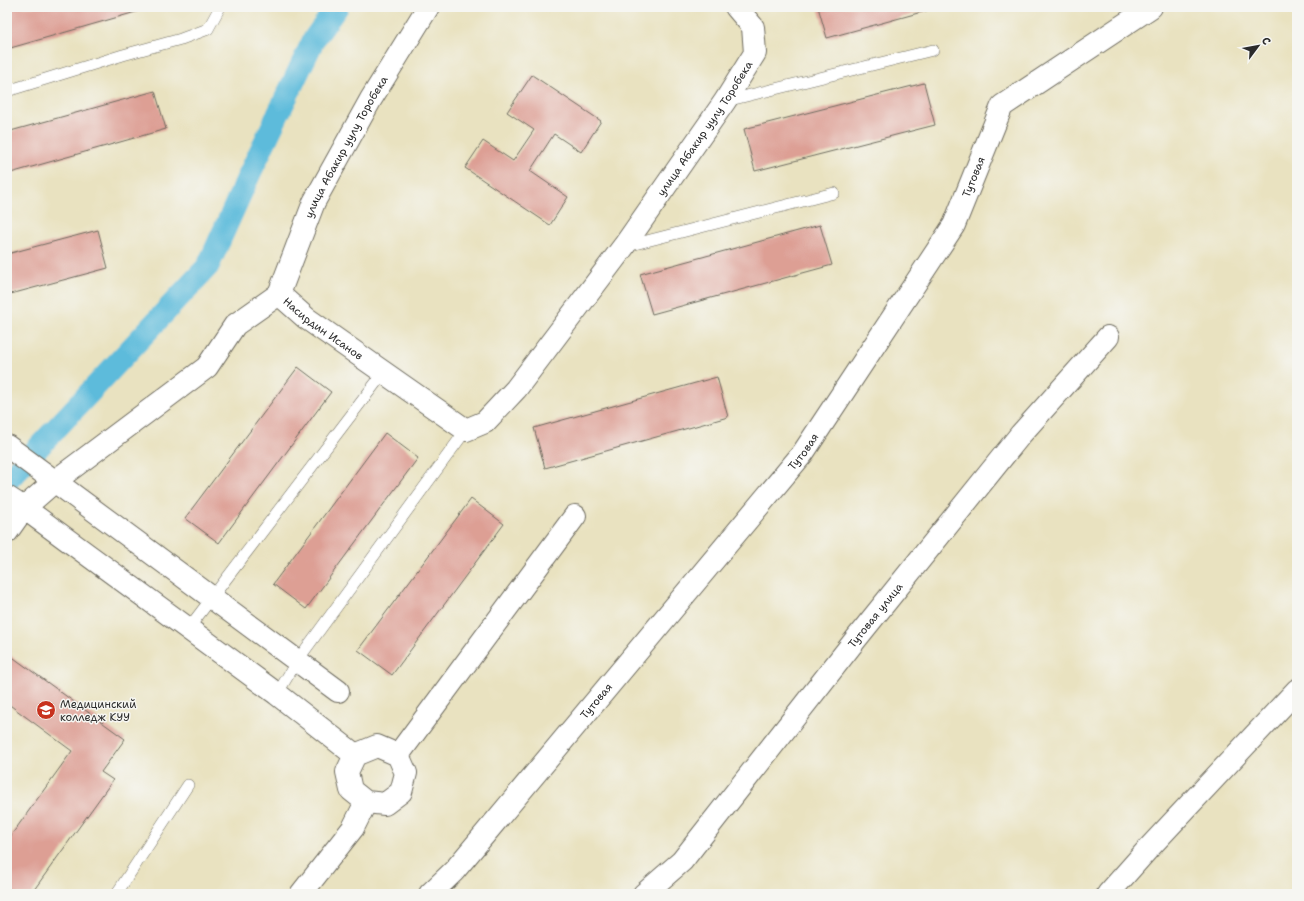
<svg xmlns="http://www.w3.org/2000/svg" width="1304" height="901" viewBox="0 0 1304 901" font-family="'Shantell Sans',sans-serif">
<rect width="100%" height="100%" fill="#f6f6f2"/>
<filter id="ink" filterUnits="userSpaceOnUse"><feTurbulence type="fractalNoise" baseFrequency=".025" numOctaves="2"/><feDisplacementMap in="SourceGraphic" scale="8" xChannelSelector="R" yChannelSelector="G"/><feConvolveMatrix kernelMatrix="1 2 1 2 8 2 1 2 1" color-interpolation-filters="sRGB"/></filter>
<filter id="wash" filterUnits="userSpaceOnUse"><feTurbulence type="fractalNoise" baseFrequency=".012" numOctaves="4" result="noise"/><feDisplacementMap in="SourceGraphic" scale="16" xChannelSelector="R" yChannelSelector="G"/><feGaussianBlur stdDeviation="0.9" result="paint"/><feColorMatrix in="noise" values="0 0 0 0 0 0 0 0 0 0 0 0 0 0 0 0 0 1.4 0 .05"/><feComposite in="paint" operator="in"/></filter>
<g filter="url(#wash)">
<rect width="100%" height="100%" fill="#e9e2c0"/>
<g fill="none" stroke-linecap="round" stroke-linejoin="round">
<path stroke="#5dbbdb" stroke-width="23" d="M 7,481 L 208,266 L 249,175 L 314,39 L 337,7"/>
</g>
<g id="blocks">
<g fill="#dd9f94">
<path d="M 7,7 L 153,7 L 7,49 Z"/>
<path d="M 818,7 L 940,7 L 827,38 Z"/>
<path d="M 532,75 L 601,121 L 581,152 L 554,134 L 530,171 L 568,197 L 550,225 L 465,168 L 483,141 L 513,161 L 534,130 L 507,112 Z"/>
<path d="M 924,83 L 935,125 L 755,171 L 744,129 Z"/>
<path d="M 155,91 L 166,129 L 7,174 L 7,132 Z"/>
<path d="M 820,225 L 832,265 L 652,314 L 640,274 Z"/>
<path d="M 98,230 L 108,268 L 7,295 L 7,254 Z"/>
<path d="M 298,367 L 331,392 L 219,543 L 185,518 Z"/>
<path d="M 717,377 L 728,417 L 545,468 L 534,428 Z"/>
<path d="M 385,433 L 418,458 L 306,609 L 273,584 Z"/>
<path d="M 471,499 L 504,524 L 392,675 L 358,650 Z"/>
<path d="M 7,653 L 125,739 L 101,772 L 113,780 L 31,894 L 16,894 L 7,887 L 7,841 L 72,751 L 7,703 Z"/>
</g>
</g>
</g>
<g filter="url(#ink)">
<use href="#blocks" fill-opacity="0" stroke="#6e6b5f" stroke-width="1"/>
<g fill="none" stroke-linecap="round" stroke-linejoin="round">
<g stroke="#6e6b5f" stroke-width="12">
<g id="lane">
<path d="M 7,91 L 123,55 L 181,39 L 208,29 L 220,7"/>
<path d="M 726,101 L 933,50"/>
<path d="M 627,246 L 834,193"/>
<path d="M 188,629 L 384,372"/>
<path d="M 277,694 L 297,661 L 466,430"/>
<path d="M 120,894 L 119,890 L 188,785"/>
</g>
</g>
<g stroke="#6e6b5f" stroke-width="24">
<g id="street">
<path id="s1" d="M 279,294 L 314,202 L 371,99 L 428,7"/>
<path d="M 7,446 L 338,691"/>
<path d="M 7,497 L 24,508 L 277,694 L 355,755"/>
<path id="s2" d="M 7,532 L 24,508 L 55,481 L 207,367 L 235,325 L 279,294 L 306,318 L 466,430 L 485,422 L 516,389 L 624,246 L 725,101 L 755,53 L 753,27 L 736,7"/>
<path d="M 377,746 L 398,755 L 406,773 L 401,792 L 385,804 L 366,802 L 351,790 L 347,772 L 355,755 Z"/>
<path d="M 398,755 L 575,516"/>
<path d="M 301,894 L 353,828 L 366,802"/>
<path id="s3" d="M 430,894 L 454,871 L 803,453 L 954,225 L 1002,106 L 1151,7"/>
<path id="s4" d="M 644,894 L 682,861 L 856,639 L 1021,434 L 1108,337"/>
<path d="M 1108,894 L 1147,850 L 1297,690"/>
</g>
</g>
<use href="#lane" stroke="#fff" stroke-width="11"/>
<use href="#street" stroke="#fff" stroke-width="22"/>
</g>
</g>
<defs>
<g id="university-disc" transform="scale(1)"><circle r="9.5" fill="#c8321e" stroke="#f6f6f2"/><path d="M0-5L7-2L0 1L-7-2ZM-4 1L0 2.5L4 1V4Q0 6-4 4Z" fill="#fff"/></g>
</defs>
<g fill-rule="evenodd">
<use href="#university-disc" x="46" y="710"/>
</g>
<g text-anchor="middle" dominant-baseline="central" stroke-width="3" stroke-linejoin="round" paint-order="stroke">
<g font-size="11" fill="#2b2b2b" stroke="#f6f6f2">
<text stroke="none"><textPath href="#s2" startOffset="984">улица Абакир уулу Торобека</textPath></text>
<text stroke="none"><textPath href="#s1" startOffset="162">улица Абакир уулу Торобека</textPath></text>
<text stroke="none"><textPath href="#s3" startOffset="903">Тутовая</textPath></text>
<text stroke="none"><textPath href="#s2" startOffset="421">Насирдин Исанов</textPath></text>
<text stroke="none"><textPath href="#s3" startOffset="579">Тутовая</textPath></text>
<text stroke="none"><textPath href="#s4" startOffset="363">Тутовая улица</textPath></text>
<text stroke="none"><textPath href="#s3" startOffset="255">Тутовая</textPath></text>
</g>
<g font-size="11" fill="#2b2b2b" stroke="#f6f6f2" text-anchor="start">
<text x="60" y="704">Медицинский<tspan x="60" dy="13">колледж КУУ</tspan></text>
</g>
</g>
<rect width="1304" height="901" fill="none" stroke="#f6f6f2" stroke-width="24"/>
<g transform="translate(1258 46) rotate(58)" stroke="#f6f6f2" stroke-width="3" paint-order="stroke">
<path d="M0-3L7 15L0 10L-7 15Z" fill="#2b2b2b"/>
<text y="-6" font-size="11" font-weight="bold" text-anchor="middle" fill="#2b2b2b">С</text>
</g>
</svg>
